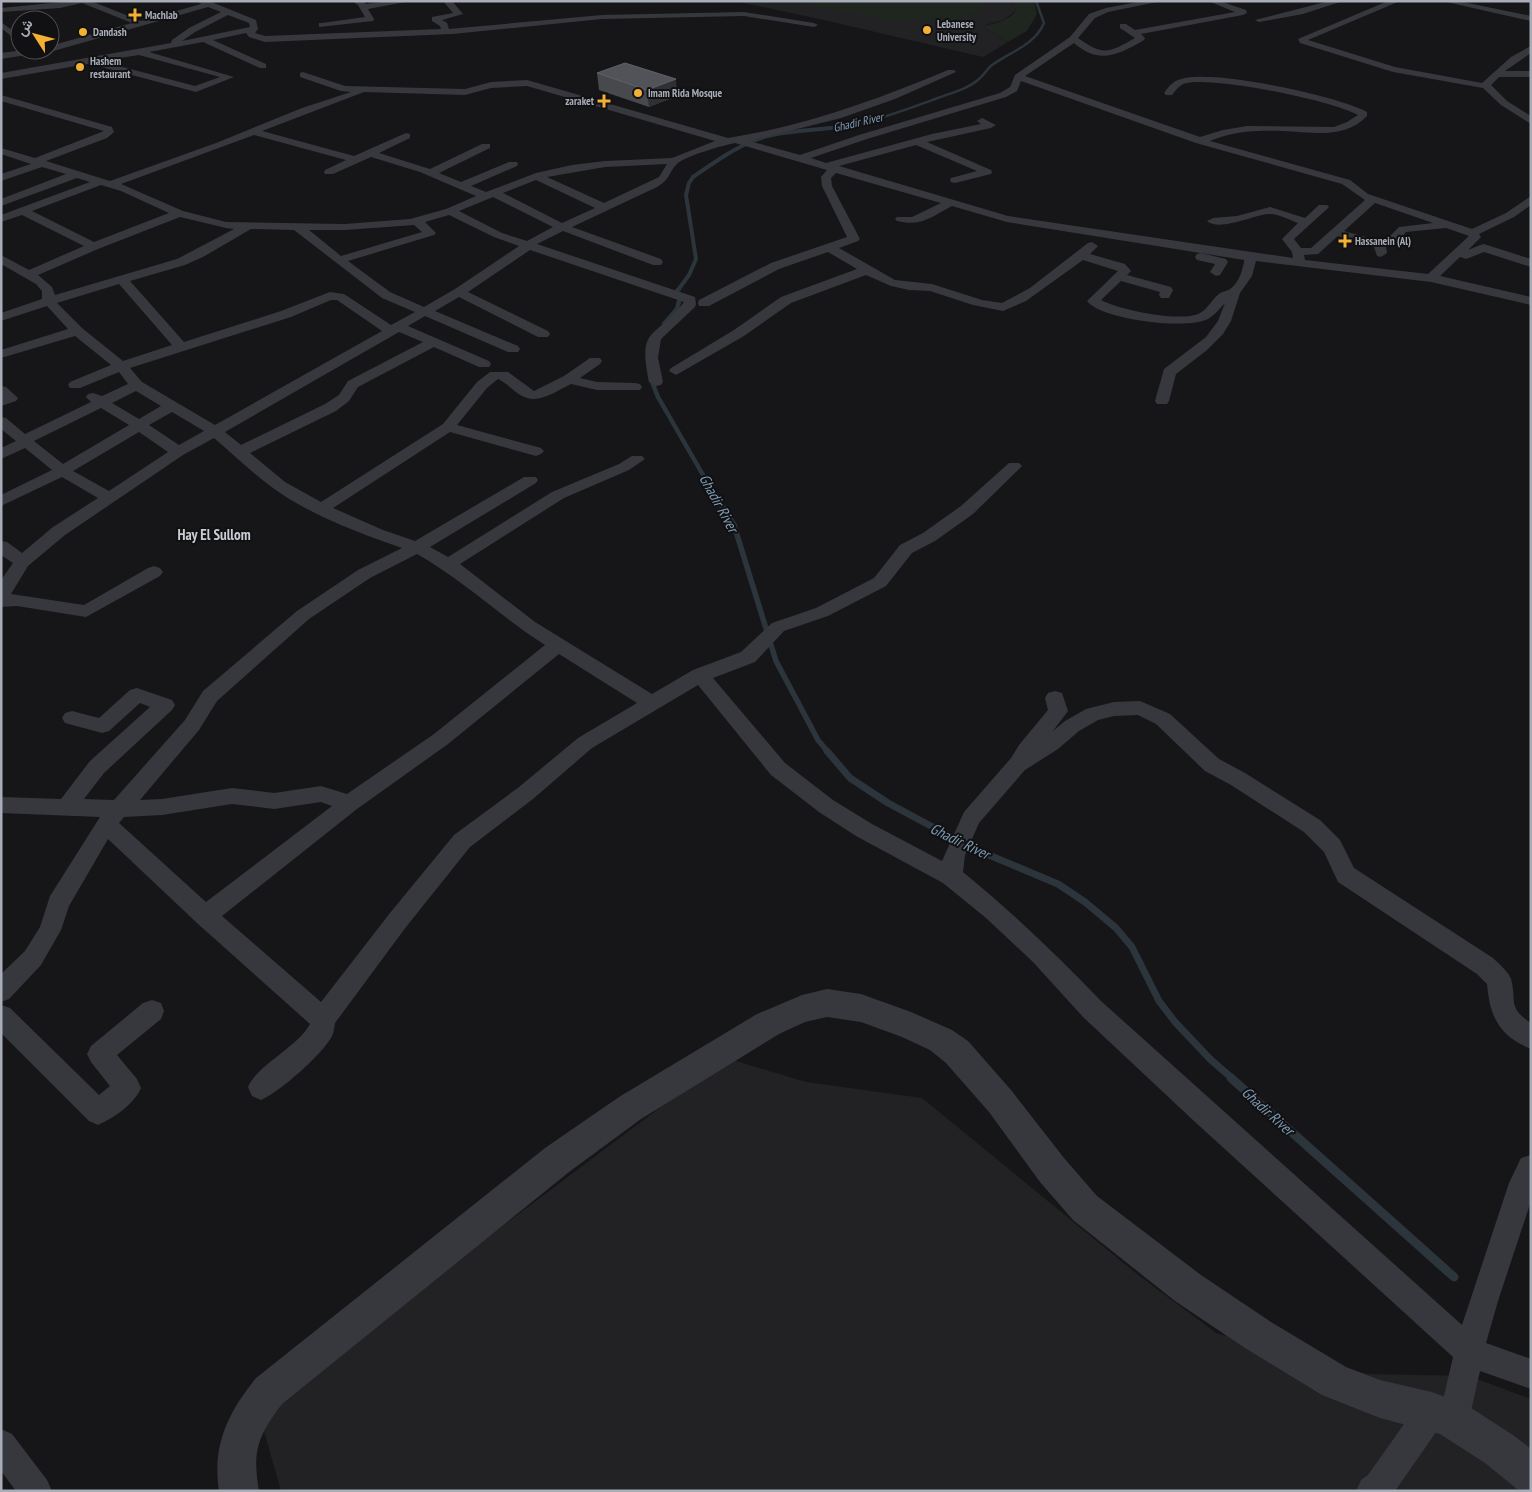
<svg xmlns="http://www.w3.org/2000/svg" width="1532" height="1492" viewBox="0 0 1532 1492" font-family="'PT Sans Narrow',Vazirmatn,sans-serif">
<rect width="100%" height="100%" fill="#161618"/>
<g fill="#222225">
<path d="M 735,1 L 1012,1 L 1016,11 L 1003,20 L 982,26 L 1008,42 L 983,57 L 828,21 Z"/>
<path d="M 726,1058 L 806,1082 L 922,1098 L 1137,1274 L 1216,1333 L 1367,1374 L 1469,1376 L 1531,1399 L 1531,1491 L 281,1491 L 258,1410 Z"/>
</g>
<g fill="#1e261f">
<path d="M 794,1 L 982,1 L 982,8 C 966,22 938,22 917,21 C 908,20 897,17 889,21 Z"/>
<path d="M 1012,1 L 1034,1 L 1037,14 L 1027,31 L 1008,42 L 982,26 C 994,24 1008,21 1016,11 Z"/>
</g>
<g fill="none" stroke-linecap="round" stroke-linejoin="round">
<path stroke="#2c353c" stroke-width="2.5" d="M 828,128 C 866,125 902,111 938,98 C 951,93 968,89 979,79 C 984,75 987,69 992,65 C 1010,52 1035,45 1044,23 L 1036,1"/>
<path stroke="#2c353c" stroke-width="4" d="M 678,290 L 689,275 L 696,259 L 686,195 L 689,183 L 693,177 C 712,164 731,150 753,141 C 776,131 815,130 841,127"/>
<g stroke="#2c353c" stroke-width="4.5">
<path d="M 676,292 L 679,289"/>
<path d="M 664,324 L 677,309 L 680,298"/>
<path d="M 650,377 L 658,397 L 714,494"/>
</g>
<path stroke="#2c353c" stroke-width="5.5" d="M 714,493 L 734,525 L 776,661 L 818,740 L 828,752"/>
<path stroke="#2c353c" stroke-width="7" d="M 827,751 L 850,778 L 888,803 L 970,847 L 1058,884 L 1085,902 L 1116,928 L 1132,947 L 1159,1001 L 1175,1022 L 1211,1060 L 1233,1079"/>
<path stroke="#2c353c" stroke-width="9" d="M 1231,1078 L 1454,1277"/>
<g fill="#37383d" fill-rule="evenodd">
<path d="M 71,1 L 91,1 L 141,21 L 201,4 L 197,1 L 209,1 L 256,20 L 258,29 L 255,33 L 265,36 L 441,29 L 440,26 L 432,21 L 432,17 L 453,13 L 443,1 L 452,1 L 463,14 L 442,20 L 447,23 L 449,29 L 602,15 L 744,12 L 814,23 L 818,25 L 814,27 L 744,16 L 602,19 L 452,34 L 265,42 L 249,37 L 246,33 L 213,40 L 266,64 L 266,68 L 260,68 L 203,42 L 149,52 L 234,77 L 196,92 L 94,65 L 93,63 L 1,79 L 1,73 L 171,43 L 172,40 L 189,28 L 221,12 L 208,7 L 50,52 L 46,50 L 50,50 L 50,46 L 132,23 L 82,3 L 60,8 L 1,12 L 1,8 ZM 228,15 L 249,23 L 250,27 L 182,41 L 195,32 ZM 139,55 L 220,77 L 195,86 L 100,61 Z"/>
<path d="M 352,1 L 364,1 L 366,4 L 388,1 L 411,1 L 368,9 L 374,19 L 373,21 L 319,27 L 319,23 L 322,23 L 365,17 L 358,5 Z"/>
<path d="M 1143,1 L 1162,1 L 1108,12 L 1095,18 L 1078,38 C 1103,56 1109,53 1135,38 L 1120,28 L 1120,24 L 1126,24 L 1135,30 L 1235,12 L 1208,1 L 1220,1 L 1246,10 L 1247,13 L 1243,15 L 1141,34 L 1145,38 L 1144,40 C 1118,55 1099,65 1074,43 L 1025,76 L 1200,137 L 1223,130 L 1247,126 L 1334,127 L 1347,122 L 1358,115 C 1331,100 1216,77 1187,83 C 1180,84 1176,90 1172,95 L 1166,95 L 1164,93 C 1169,86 1173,81 1181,79 C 1213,69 1338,96 1367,112 L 1367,116 C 1344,140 1312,132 1283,131 C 1258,130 1233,131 1210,141 L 1350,180 L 1368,194 L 1472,229 L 1506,213 L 1531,196 L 1531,205 L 1514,217 L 1479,234 L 1481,237 L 1468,250 L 1483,244 L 1487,245 L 1531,259 L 1531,267 L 1484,252 L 1466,259 L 1460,257 L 1440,276 L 1531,297 L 1531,305 L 1431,282 L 1256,261 L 1252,276 L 1240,293 L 1231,321 L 1223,334 L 1207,350 L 1176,374 L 1169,401 L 1167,404 L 1157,404 L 1155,401 L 1164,369 L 1206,337 L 1218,321 L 1225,303 C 1220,308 1215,315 1208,319 C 1187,330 1101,320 1087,301 L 1118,271 L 1083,260 L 1026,301 L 1003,311 L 973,305 L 930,291 L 909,290 L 891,286 L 866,275 L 791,303 L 744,336 L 676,375 L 669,371 L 671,368 L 734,330 L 781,297 L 857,269 L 828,252 L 779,269 L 709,306 L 699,306 L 698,303 L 699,300 L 771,263 L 847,237 L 822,186 L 821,177 L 827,170 L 735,143 C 724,145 686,156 678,163 C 668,172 672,178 657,187 L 572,227 L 661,259 L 663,262 L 661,265 L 653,265 L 563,231 L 537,244 L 695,297 L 696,304 L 695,307 L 661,339 L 658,358 L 663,382 L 661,385 L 656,386 L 649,382 C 637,324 656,340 684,302 L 530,250 L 468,292 L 548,331 L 550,334 L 548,337 L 538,337 L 459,297 L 435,311 L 518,346 L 520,349 L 518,352 L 508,352 L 425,316 L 408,326 L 489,361 L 491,364 L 489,367 L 479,367 L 434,347 L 358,387 L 349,401 L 336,411 L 250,453 L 285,482 L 321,502 L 443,424 L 477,382 L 490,372 L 508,372 L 534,391 L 564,376 L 590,358 L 600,358 L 602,361 L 600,364 L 580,378 L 597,382 L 635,383 L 640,384 L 642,387 L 640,390 L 597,390 L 571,384 C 556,391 539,405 522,396 C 513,391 507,383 498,379 L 487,388 L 457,425 L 541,448 L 544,451 L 541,454 L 536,456 L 450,432 L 333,508 L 383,530 L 415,541 L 524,477 L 536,477 L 538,480 L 536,483 L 430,547 L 448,557 L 552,492 L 619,464 L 632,456 L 642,456 L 645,459 L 629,470 L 564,498 L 460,564 L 535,622 L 652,694 L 693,670 L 741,652 L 772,623 L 816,608 L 874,578 L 900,545 L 923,533 L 961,506 L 1009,463 L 1019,463 L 1022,466 L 1019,469 L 973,514 L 935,541 L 912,553 L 886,586 L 828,616 L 784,631 L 755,662 L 713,678 L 785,763 L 833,800 L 872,824 L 942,861 L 964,812 L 1011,758 L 1019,745 L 1048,710 L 1045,698 L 1048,693 L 1055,691 L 1062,693 L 1068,711 L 1053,731 L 1065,721 L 1086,709 L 1114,702 L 1140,701 L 1170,714 L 1219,759 L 1245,773 L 1320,820 L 1340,840 L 1354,868 L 1493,958 C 1500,965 1508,971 1511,979 C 1517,1002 1507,1007 1531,1023 L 1531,1049 C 1499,1036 1490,1017 1487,984 L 1477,974 L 1338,882 L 1324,852 L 1304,832 L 1231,785 L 1205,771 L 1156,724 L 1138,715 L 1114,716 L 1098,720 L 1079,731 L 1058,749 L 1025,770 L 979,823 L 965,855 L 963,872 C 1012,912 1057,955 1101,1001 L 1462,1325 L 1509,1183 L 1521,1158 L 1531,1155 L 1531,1201 L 1498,1301 L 1486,1343 L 1531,1359 L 1531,1389 L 1480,1371 L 1469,1420 L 1465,1431 L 1454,1435 L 1443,1431 L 1441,1425 L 1395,1491 L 1356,1491 L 1361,1480 L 1368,1475 L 1421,1400 L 1432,1396 L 1443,1400 L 1453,1357 L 1194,1121 L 1083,1017 L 1033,962 L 986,918 L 943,883 L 856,836 L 819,812 L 771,775 L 698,685 L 592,748 L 533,799 L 470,847 L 406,927 L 335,1023 C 334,1028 334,1033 331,1038 C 320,1056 281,1091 261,1100 L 252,1096 L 248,1087 C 258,1064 297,1048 310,1024 L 197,923 L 108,839 L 69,906 L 61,930 L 41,965 L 9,999 L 1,1002 L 1,974 L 25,951 L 40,927 L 50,896 L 100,817 L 1,813 L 1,797 L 61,799 L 90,761 L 150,707 L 140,703 L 109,731 L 102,733 L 65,723 L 62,718 L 65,713 L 72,711 L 99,718 L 130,690 L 137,688 L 172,700 L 175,705 L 172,710 L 104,773 L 84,799 L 114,800 L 185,720 L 203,691 L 297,611 L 358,570 L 402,548 C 361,534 308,514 273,488 C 252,473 233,454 214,438 L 183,455 L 65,535 L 28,566 L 11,594 L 84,605 L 148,568 L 154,566 L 160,568 L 163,572 L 160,576 L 86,617 L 17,606 L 1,607 L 1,580 L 13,563 L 1,555 L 1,541 L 7,542 L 22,553 L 53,527 L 98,498 L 62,477 L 1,506 L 1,495 L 52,470 L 25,448 L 1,459 L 1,448 L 16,441 L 1,429 L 1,417 L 6,418 L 25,434 L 91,402 L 86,397 L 88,394 L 93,393 L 102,396 L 128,384 L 119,372 L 80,388 L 70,388 L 68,385 L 70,382 L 111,365 L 75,336 L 1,358 L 1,350 L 68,329 L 47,306 L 1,321 L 1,313 L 42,299 L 42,291 L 36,284 L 1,264 L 1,255 L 29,270 L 84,246 L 22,215 L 1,222 L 1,215 L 90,182 L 77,178 L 1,206 L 1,199 L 66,174 L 42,167 L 1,181 L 1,174 L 31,164 L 1,154 L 1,148 L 35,158 L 104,131 L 1,101 L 1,95 L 112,127 L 114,132 L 107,138 L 46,161 L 110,181 L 216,143 L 302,108 L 351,92 L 341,91 L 300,77 L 300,73 L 303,72 L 345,86 L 465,89 L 491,82 L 527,80 L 728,138 C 805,126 876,100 948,70 L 954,70 L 956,72 L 895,99 L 841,118 L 749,141 L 800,155 L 859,135 L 1000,93 L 1010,87 L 1015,75 L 1070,37 L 1089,14 L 1106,8 ZM 1021,81 L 1196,143 L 1342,184 L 1365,200 L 1311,248 L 1301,248 L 1294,239 L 1327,209 L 1329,207 L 1327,205 L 1319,205 L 1305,218 L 1270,207 L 1237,216 L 1213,218 L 1207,221 C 1219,232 1254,215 1268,214 C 1277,213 1290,220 1298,223 L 1282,239 L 1292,252 L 1293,258 L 1008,216 L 839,166 L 916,145 L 977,171 L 951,178 L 950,180 L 951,182 L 955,183 L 991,174 L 992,172 L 991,170 L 927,142 L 991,128 L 996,125 L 982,118 L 977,121 L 981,124 L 932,134 L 826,163 L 811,158 L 867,139 L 1006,97 L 1017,91 ZM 527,86 L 715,141 L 672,158 L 605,161 L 572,165 L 536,173 L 486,192 L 471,186 L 517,166 L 518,164 L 517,162 L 509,162 L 461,182 L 439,173 L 490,148 L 490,144 L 482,144 L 430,169 L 379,153 L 410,138 L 410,134 L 406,133 L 354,156 L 262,131 L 364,92 L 465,95 L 491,88 ZM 254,135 L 346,160 L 325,170 L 324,172 L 325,174 L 333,174 L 371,157 L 420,172 L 476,196 L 446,209 L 410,219 L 345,224 L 226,222 L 183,211 L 121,184 ZM 667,164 L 659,177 L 604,203 L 547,177 L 605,167 ZM 836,173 L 941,203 L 912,217 L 897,217 L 895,219 L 897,221 C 921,227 931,217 952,206 L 1007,222 L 1244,260 L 1244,262 C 1242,271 1239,283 1230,289 C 1227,291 1223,291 1219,294 C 1212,299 1208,309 1200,313 C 1182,323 1119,310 1101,300 L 1121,281 L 1160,292 L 1159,295 L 1161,298 L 1169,298 L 1173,290 L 1171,287 L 1127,275 L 1131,271 L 1125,264 L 1090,254 L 1098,246 L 1092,242 L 1088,243 L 1030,288 L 1002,303 L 982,300 L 932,284 L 895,280 L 839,248 L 858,241 L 860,239 L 832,186 L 831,178 ZM 536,180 L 595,208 L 562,223 L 503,193 ZM 101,185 L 121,191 L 169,213 L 94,242 L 32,211 ZM 493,197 L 553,227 L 527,241 L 502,233 L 459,211 ZM 1375,203 L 1433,223 L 1399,227 L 1387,239 L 1380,241 L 1344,231 ZM 449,215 L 494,237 L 519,246 L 455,289 L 424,307 L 390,292 L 348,261 L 434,235 L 436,233 L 425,222 ZM 180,217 L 226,228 L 234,229 L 177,259 L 55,295 L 52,287 L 38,275 L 98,249 ZM 414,225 L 422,232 L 341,256 L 309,230 L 345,230 ZM 1446,228 L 1469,236 L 1428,274 L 1305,260 L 1304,255 L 1318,254 L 1338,236 L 1374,247 L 1377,256 L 1381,257 L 1387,253 L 1386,247 L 1395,245 L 1406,232 ZM 251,229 L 294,230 L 382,298 L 415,312 L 391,325 L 344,294 L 330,292 L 281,311 L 184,342 L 130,281 L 185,265 L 203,257 ZM 119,284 L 172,345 L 123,361 L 82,328 L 57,303 ZM 331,300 L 337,300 L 382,331 L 215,425 L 142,382 L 130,368 L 291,317 ZM 399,332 L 423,342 L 348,381 L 339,395 L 325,404 L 241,445 L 225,432 ZM 136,391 L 161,406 L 139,419 L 112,403 ZM 101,408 L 129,425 L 63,464 L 34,441 ZM 172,412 L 204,431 L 179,445 L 149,425 ZM 139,432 L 168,452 L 109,491 L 73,471 ZM 417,554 C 463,580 501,617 545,645 L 434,734 L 347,794 L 321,786 L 274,793 L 232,788 L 162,799 L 140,800 L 199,730 L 217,701 L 309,619 L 370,578 ZM 559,654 L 637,703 L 578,738 L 519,787 L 454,835 L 390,913 L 321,1002 L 222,916 L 357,809 L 448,744 ZM 321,802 L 332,806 L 206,902 L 119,823 L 124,817 L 162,815 L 232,804 L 274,809 Z"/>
<path d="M 1329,1 L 1343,1 L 1303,14 L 1259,22 L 1255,20 Z"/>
<path d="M 1388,1 L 1400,1 L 1308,40 L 1395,67 L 1482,83 L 1511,57 L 1531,46 L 1531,53 L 1505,71 L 1531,71 L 1531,77 L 1499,77 L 1491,85 L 1507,101 L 1531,116 L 1531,124 L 1501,105 L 1483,88 L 1393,72 L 1300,43 L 1298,39 Z"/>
<path d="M 1442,1 L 1458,1 L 1531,16 L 1531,21 Z"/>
<path d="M 1,22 L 20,36 L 20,43 L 1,28 Z"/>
<path d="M 23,50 L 37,51 L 33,54 L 1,59 L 1,53 Z"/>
<path d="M 1201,253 L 1226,259 L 1228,262 L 1220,275 L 1216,276 L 1210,272 L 1215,264 L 1197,260 L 1195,257 L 1197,254 Z"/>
<path d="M 1,386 L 6,387 L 18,398 L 16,401 L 1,406 Z"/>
<path d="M 152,1000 L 161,1003 L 164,1011 L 161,1019 L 117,1055 L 137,1079 L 141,1088 C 134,1104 114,1118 98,1125 L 89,1121 L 1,1033 L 1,1005 L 10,1008 L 99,1095 L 110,1086 L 91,1062 L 87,1054 L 91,1046 L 143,1003 Z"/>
<path d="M 1,1429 L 12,1434 L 47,1480 L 52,1491 L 16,1491 L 1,1471 Z"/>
</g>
<path fill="#37383d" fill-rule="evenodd" d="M 827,989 L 861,994 L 911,1012 L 952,1030 L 968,1041 L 1011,1090 L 1064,1158 L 1097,1196 L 1201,1275 L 1271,1322 L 1346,1367 L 1380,1380 L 1432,1392 L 1468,1406 L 1513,1435 L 1531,1449 L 1531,1491 L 1517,1489 L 1485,1463 L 1440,1434 L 1380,1418 L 1322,1395 L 1245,1348 L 1175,1301 L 1073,1220 L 1040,1182 L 989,1112 L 946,1063 L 930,1050 L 902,1037 L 861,1022 L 827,1017 L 805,1022 L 779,1034 L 641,1119 L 569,1172 L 282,1404 C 258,1436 252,1451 259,1491 L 219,1491 C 212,1445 228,1413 256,1378 L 545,1148 L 619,1097 L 757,1014 L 802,995 Z"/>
</g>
<path fill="#47494d" d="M 597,73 L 677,96 L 649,107 L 599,90 Z"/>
<path fill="#2f3033" d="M 676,79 L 677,96 L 649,107 L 647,90 Z"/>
<path fill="#525359" stroke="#5f6168" d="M 625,63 L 676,79 L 647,90 L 597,73 Z"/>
<g fill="#f2b134" stroke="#111113" stroke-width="2">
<path d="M132.5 7.5h5v5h5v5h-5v5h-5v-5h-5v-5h5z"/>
<circle cx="927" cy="30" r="5"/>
<circle cx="83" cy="32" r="5"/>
<circle cx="80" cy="67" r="5"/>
<circle cx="638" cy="93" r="5"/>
<path d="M601.5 93.5h5v5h5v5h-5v5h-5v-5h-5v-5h5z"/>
<path d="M1342.5 233.5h5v5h5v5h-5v5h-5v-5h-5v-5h5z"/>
</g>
<g text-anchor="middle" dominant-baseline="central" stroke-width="4" stroke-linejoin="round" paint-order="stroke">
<g font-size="11" font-weight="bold" fill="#a8adb8" stroke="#111113" text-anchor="start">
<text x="145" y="15">Machlab</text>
<text x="937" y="24">Lebanese<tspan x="937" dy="13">University</tspan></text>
<text x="93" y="32">Dandash</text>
<text x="90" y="61">Hashem<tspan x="90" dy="13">restaurant</tspan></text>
<text x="648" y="93">Imam Rida Mosque</text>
<text x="594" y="101" text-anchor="end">zaraket</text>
<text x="1355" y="241">Hassanein (Al)</text>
</g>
<g font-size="12" font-style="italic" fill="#7f9bb3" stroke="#111113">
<text transform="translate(858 122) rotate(-13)">Ghadir River</text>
</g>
<g font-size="15" font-style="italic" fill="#7f9bb3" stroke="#111113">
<text transform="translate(719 503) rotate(61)">Ghadir River</text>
<text transform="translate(960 841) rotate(26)">Ghadir River</text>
<text transform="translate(1268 1111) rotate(42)">Ghadir River</text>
</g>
<g font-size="15" font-weight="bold" fill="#c9ccd4" stroke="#111113">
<text x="214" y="534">Hay El Sullom</text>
</g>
</g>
<rect width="1532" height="1492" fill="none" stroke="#a8adb8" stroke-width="5"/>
<g transform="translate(35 35) rotate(306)"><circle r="24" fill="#111113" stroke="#4d4f55"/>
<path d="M0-4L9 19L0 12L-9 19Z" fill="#f2b134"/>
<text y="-8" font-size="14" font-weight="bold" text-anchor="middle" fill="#a8adb8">ش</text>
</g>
</svg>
